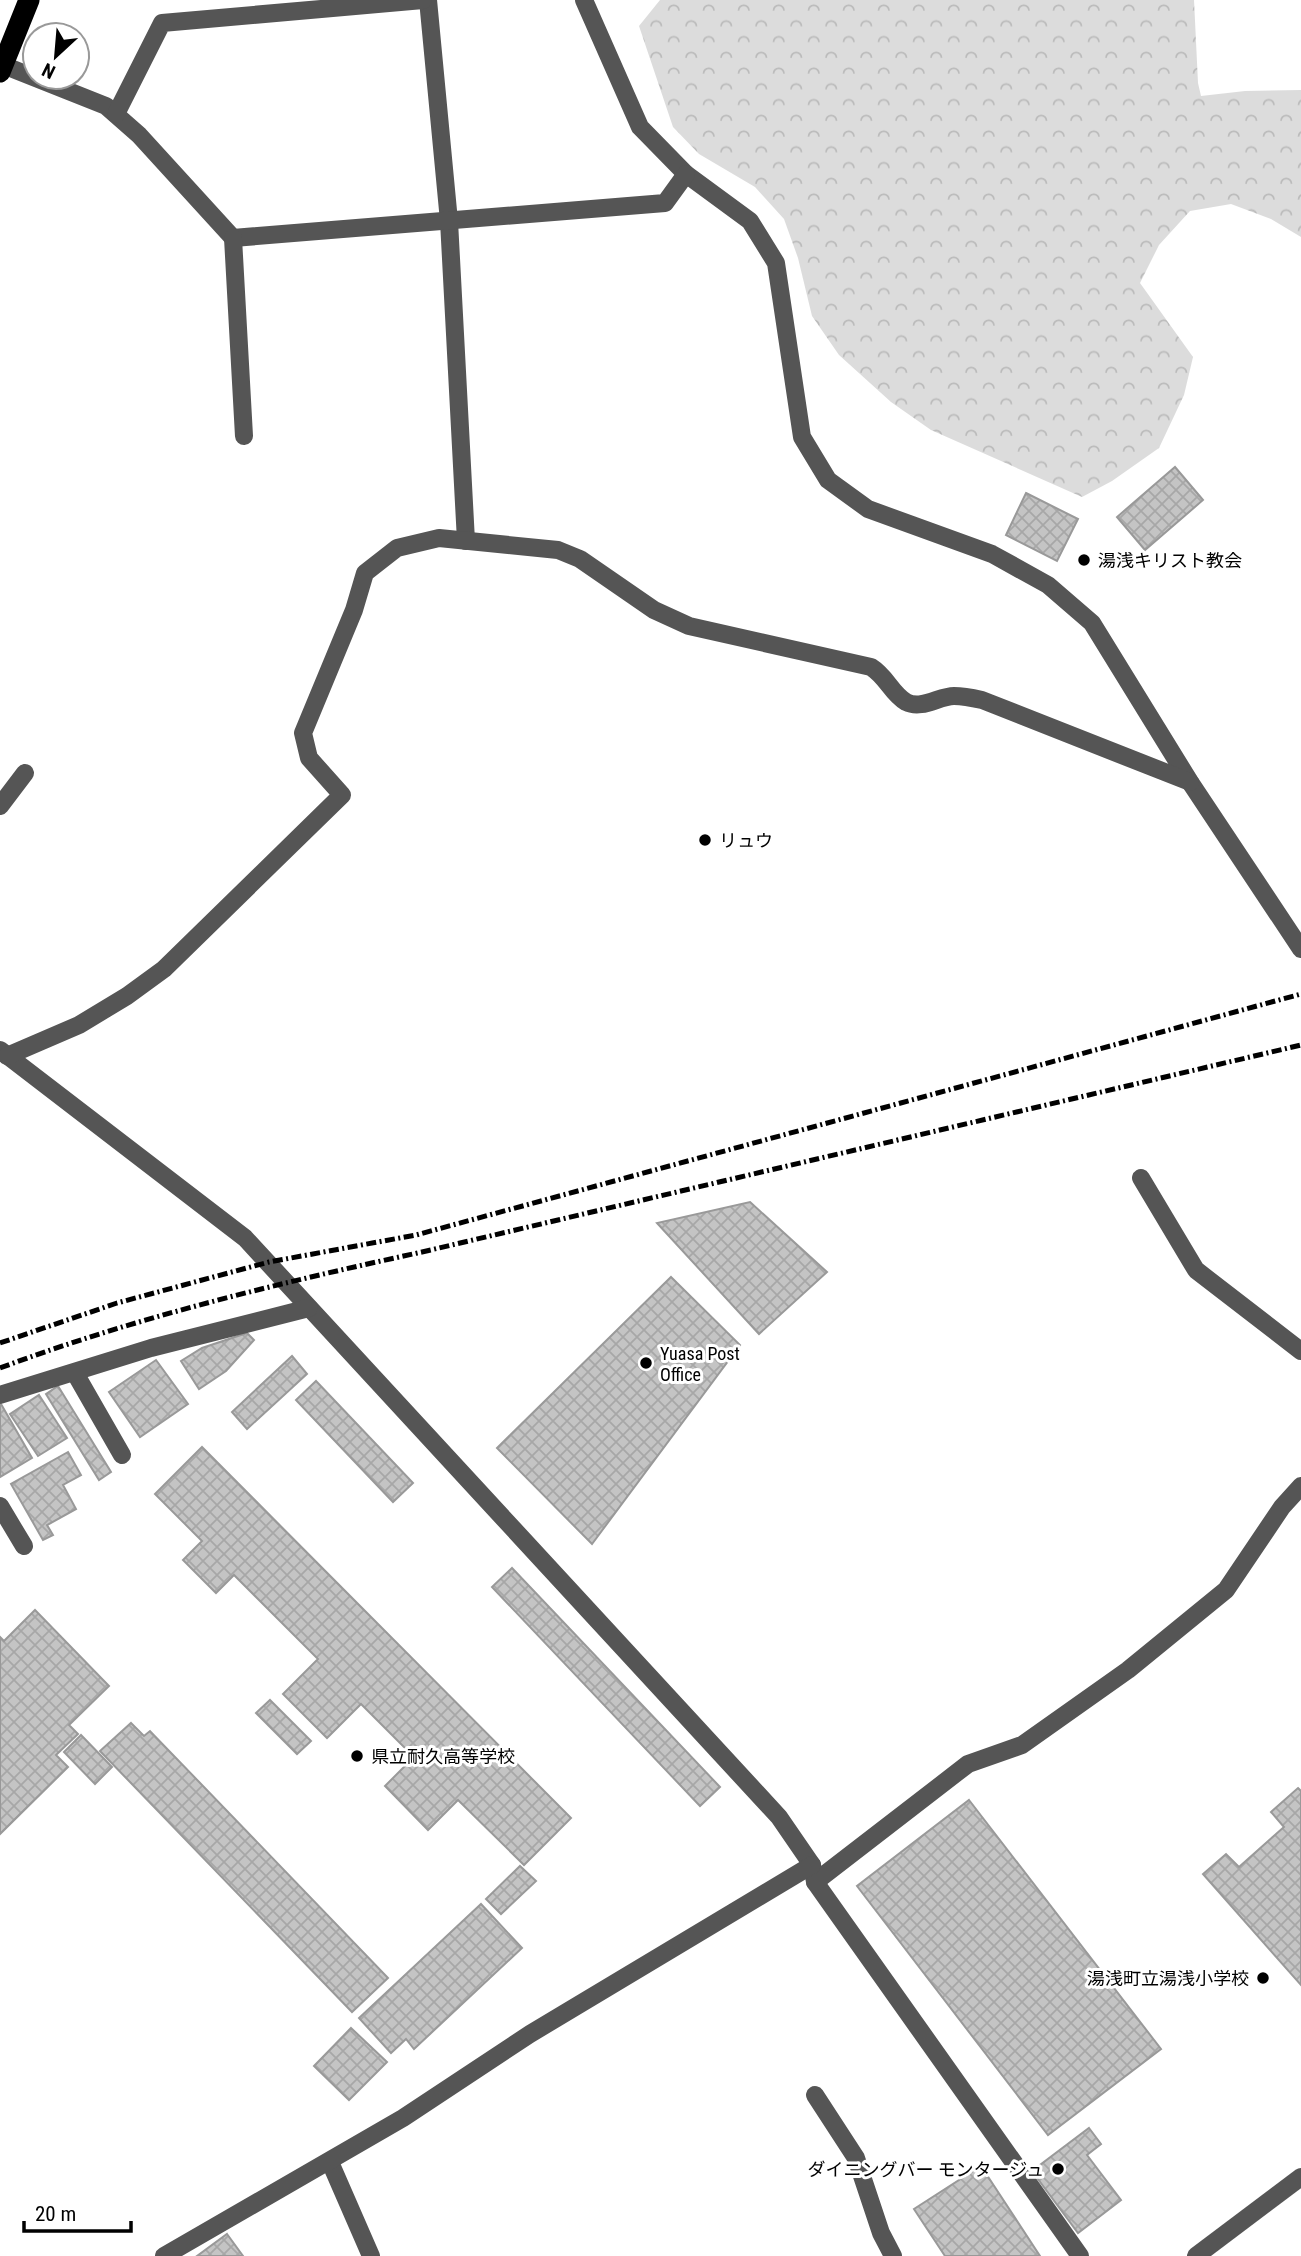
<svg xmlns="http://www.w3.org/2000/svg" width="1301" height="2256" viewBox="0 0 1301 2256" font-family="'Roboto Condensed','Noto Sans JP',sans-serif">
<defs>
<pattern id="forest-crowns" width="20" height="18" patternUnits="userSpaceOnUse" patternTransform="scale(1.75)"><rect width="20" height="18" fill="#dcdcdc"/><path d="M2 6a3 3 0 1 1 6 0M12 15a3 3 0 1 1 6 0" fill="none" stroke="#bbb"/></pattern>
<pattern id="building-cross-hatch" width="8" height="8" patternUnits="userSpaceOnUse" patternTransform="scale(1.75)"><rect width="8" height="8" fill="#c4c4c4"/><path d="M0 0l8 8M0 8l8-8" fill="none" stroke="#a7a7a7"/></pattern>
</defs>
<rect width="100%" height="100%" fill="#fff"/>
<path fill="url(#forest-crowns)" d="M 660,0 L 1194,0 L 1198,83 L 1201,96 L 1245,91 L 1301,90 L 1301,237 L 1271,219 L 1231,204 L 1190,211 L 1159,245 L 1140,283 L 1193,357 L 1184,395 L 1159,448 L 1112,481 L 1082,497 L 931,430 L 891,402 L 839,355 L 812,316 L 798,258 L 784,219 L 755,187 L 699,154 L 673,127 L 639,26 Z"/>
<g fill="url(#building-cross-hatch)" stroke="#999" stroke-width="2">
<path d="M 1175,467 L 1203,500 L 1145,550 L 1117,517 Z"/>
<path d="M 1026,493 L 1078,519 L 1057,561 L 1006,535 Z"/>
<path d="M 750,1202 L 827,1272 L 759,1334 L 657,1223 Z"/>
<path d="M 671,1277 L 740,1345 L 592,1544 L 497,1448 Z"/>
<path d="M 247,1333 L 254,1340 L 226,1371 L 199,1389 L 181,1361 L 202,1348 Z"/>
<path d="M 292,1356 L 307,1374 L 247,1429 L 232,1412 Z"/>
<path d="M 156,1360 L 188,1404 L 140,1437 L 109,1392 Z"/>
<path d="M 316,1381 L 413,1483 L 393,1502 L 296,1400 Z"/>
<path d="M 58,1386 L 111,1472 L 99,1480 L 46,1394 Z"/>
<path d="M 39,1395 L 67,1438 L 38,1456 L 10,1414 Z"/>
<path d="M 1,1404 L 32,1458 L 0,1477 L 0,1405 Z"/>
<path d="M 202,1447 L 571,1818 L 524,1865 L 458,1800 L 428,1830 L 385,1786 L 414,1757 L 361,1704 L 327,1738 L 283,1694 L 318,1659 L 234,1575 L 216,1593 L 183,1560 L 202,1541 L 155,1494 Z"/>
<path d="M 68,1452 L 81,1475 L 63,1485 L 76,1509 L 47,1525 L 53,1535 L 43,1540 L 11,1484 Z"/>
<path d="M 512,1568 L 720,1787 L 700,1806 L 492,1587 Z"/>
<path d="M 35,1610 L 109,1686 L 69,1725 L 78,1734 L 56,1755 L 68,1767 L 0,1834 L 0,1637 L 4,1641 Z"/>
<path d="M 270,1700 L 311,1741 L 297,1754 L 256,1713 Z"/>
<path d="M 131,1723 L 144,1736 L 150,1731 L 388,1978 L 352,2012 L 100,1751 Z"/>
<path d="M 81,1735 L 112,1767 L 95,1784 L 64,1752 Z"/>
<path d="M 1298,1788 L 1301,1791 L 1301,1985 L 1203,1874 L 1226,1854 L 1239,1867 L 1284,1827 L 1271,1812 Z"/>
<path d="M 969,1800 L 1161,2049 L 1048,2135 L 857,1886 Z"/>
<path d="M 520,1866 L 536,1881 L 501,1914 L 486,1899 Z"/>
<path d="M 481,1904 L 522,1948 L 414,2049 L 406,2039 L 391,2053 L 359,2018 Z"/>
<path d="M 351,2028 L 387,2062 L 349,2100 L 314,2066 Z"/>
<path d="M 1089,2128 L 1101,2144 L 1087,2155 L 1121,2200 L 1078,2233 L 1032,2171 Z"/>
<path d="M 981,2166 L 1040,2256 L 945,2256 L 914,2209 Z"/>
<path d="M 227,2234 L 243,2256 L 197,2256 Z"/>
</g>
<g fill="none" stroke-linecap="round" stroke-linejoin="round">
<g stroke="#555" stroke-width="18">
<path d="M 428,0 L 449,221 L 466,541"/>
<path d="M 584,0 L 640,127 L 686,174 L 750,221 L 776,263 L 802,437 L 828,480 L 868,509 L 992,554 L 1048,585 L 1092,623 L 1190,782 L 1301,949"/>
<path d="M 3,65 L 106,106 L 139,135 L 233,238 L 665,203 L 686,174"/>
<path d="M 116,114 L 162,23 L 423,0"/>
<path d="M 233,238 L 244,436"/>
<path d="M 0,806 L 25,773"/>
<path d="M 0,1050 L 245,1238 L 779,1817 L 812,1865 L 815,1882 L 1080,2256"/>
<path d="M 7,1056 L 79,1025 L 127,996 L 164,969 L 342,795 L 309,758 L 303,733 L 354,610 L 365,573 L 397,548 L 439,538 L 558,550 L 580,559 L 654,610 L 689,626 L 871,667 C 887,677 891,693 906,702 C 922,710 939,696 954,696 C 963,696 973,698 982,700 L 1190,782"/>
<path d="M 1141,1178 L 1196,1270 L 1301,1351"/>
<path d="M 75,1373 L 122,1455"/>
<path d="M 0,1395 L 151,1348 L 309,1308"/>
<path d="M 0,1506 L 24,1546"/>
<path d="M 815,1882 L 968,1764 L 1022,1745 L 1128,1670 L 1226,1590 L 1282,1507 L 1301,1486"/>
<path d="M 815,2095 L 856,2158 L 881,2233 L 893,2256"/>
<path d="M 330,2162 L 371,2256"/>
<path d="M 164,2256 L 403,2118 L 530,2034 L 812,1865"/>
<path d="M 1196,2256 L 1301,2177"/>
</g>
<path stroke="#000" stroke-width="21" d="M 0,72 L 29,0"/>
<g stroke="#000" stroke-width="5" stroke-dasharray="10 3.5 2 3.5" stroke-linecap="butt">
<path d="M 0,1343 L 117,1303 L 269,1262 L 416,1235 L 1301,994"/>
<path d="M 0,1368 C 137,1317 279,1283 422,1252 L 1301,1045"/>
</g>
</g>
<g fill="#000" stroke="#fff" stroke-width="2.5">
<circle cx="1084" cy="560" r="7"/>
<circle cx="705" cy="840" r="7"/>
<circle cx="646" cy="1363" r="7"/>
<circle cx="357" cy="1756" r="7"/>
<circle cx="1263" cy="1978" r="7"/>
<circle cx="1058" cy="2169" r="7"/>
</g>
<g text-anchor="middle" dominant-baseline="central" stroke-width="6" stroke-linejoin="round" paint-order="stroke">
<g font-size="18" fill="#000" stroke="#fff" text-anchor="start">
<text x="1098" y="560">湯浅キリスト教会</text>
<text x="719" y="840">リュウ</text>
<text x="660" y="1353">Yuasa Post<tspan x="660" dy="21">Office</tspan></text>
<text x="371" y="1756">県立耐久高等学校</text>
<text x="1249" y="1978" text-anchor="end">湯浅町立湯浅小学校</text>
<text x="1044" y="2169" text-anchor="end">ダイニングバー モンタージュ</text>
</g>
</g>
<g transform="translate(56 56) rotate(206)"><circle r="33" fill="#ffffff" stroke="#999999" stroke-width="2"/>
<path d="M0-5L12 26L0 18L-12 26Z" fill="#000000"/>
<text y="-10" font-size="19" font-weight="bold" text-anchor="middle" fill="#000000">N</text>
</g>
<path d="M24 2221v10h107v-10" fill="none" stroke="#000000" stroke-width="3.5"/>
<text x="35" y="2221" font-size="21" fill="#000000" stroke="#ffffff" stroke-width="5" paint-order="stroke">20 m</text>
</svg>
